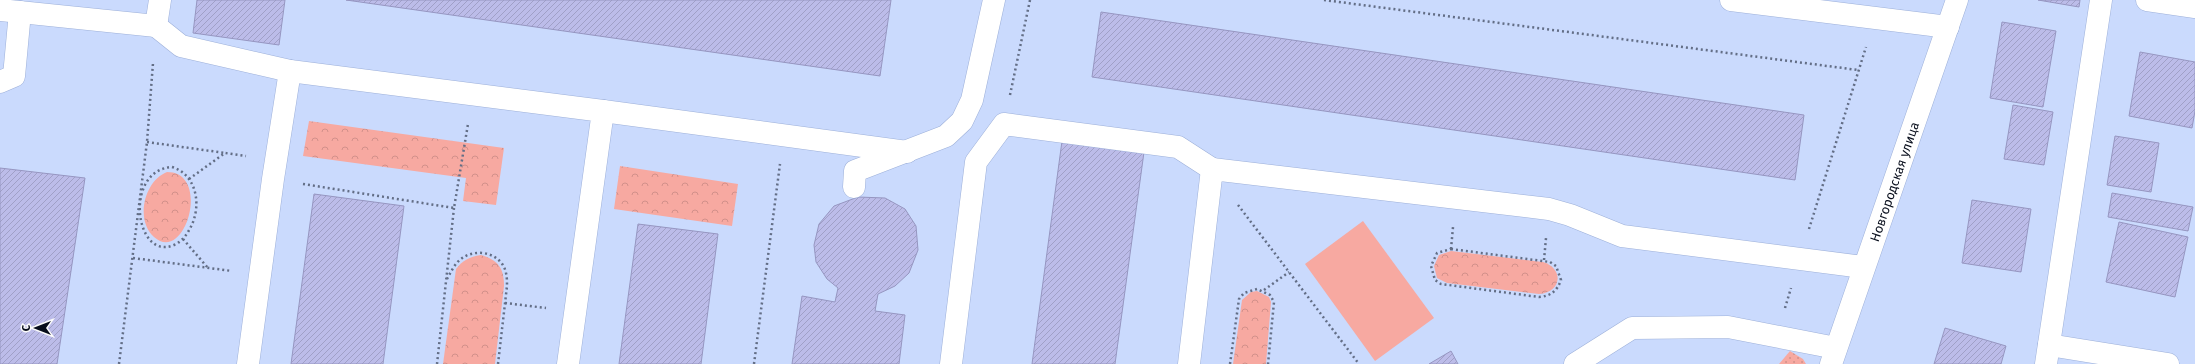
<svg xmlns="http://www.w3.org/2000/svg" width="2195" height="364" viewBox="0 0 2195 364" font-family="'Fira Sans',sans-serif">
<defs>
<pattern id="grass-dots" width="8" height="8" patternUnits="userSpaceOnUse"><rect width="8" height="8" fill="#f7a9a1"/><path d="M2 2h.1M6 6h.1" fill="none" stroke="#d2908a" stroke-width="1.8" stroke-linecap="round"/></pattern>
<pattern id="park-crowns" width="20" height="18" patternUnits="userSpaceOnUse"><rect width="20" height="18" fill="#f7a9a1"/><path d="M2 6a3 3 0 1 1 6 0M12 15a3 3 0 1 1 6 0" fill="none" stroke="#d2908a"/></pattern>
<pattern id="building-hatch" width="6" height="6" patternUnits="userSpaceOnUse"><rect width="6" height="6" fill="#bcbce9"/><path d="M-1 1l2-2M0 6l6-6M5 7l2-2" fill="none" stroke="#a0a0c7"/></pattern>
</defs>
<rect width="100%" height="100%" fill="#cadafd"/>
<path fill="url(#grass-dots)" d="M 1790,351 L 1803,359 L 1806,364 L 1779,364 Z"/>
<g fill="url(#park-crowns)">
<path d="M 309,121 L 504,148 L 496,205 L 463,201 L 466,178 L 303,156 Z"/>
<path d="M 620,166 L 738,184 L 732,226 L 614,209 Z"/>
<path d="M 167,172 C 212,172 185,265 154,237 C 135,220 144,181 167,172 Z"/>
<path d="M 1451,251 L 1543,262 C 1565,269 1561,293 1539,294 L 1447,283 L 1437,278 L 1434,266 L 1439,255 Z"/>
<path d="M 481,255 C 498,260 504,268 504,286 L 495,364 L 443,364 L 456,269 C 463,260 469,257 481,255 Z"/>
<path d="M 1257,291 L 1269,297 L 1271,302 L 1266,364 L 1233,364 L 1242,300 L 1251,292 Z"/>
</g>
<path fill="#f7a9a1" d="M 1363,221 L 1434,318 L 1375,361 L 1305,264 Z"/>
<g fill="url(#building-hatch)" stroke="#9696c1">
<path d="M 197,0 L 285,0 L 279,45 L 193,33 Z"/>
<path d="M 346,0 L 891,0 L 880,76 Z"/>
<path d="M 2038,0 L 2080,0 L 2079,7 Z"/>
<path d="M 1101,12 L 1804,115 L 1795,180 L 1092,77 Z"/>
<path d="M 2002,22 L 2056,31 L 2043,107 L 1990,98 Z"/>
<path d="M 2140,52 L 2195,62 L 2195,111 L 2192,128 L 2129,116 Z"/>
<path d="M 2013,105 L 2053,112 L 2044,165 L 2004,159 Z"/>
<path d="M 2115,136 L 2159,143 L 2151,192 L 2107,185 Z"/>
<path d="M 1062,141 L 1144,152 L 1115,364 L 1032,364 Z"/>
<path d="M 0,168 L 85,178 L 57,364 L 0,364 Z"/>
<path d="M 2112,193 L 2193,207 L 2188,231 L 2108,217 Z"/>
<path d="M 314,194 L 404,206 L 383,364 L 291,364 Z"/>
<path d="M 858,197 L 885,198 L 905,209 L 916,226 L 918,250 L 909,273 L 895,286 L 878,294 L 875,311 L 905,315 L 899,364 L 792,364 L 802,296 L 835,302 L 838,288 L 827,279 L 816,262 L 814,245 L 819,224 L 834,206 Z"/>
<path d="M 1972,200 L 2031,209 L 2021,272 L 1962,263 Z"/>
<path d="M 2119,222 L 2188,237 L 2175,297 L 2106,282 Z"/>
<path d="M 638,224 L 718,234 L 701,364 L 619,364 Z"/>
<path d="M 1945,328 L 2006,346 L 2001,364 L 1934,364 Z"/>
<path d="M 1451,351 L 1458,364 L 1429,364 Z"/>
</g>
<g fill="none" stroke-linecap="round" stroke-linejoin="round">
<g stroke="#9db0d9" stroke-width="23">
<g id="minor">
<path d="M 1731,0 L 1948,27"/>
<path d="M 2147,0 L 2195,7"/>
<path d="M 0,10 L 156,26 L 160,0"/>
<path d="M 156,26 L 181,46 L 290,71 L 603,111 L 568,364"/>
<path d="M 0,82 L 14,76 L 20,12"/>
<path d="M 603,111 L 907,152"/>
<path d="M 854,187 L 855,171 L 946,136 L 962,121 L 972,100 L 994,0"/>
<path d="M 2049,345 L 2168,364"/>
<path d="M 248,364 L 273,179 L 290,71"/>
<path d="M 951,364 L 976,162 L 1004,124 L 1178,147 L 1212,169"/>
<path d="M 1189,364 L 1212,169 L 1549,209 L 1570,215 L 1622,236 L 1863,267"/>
<path d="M 1575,364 L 1632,328 L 1728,327 L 1836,348"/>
<path id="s1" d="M 1831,364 L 1957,0"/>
<path d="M 2046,364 L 2101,0"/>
</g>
</g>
<g stroke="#636e86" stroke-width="2.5" stroke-dasharray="2 3" stroke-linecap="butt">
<path d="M 1324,0 L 1858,70"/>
<path d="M 1010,95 L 1030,0"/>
<path d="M 147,142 L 225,153"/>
<path d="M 172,167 C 195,174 201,201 193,222 C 189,232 183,241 174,245 C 135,262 123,170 172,167 Z"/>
<path d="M 189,179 L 225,153 L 246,156"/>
<path d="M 303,184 L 454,208 L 468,124"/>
<path d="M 1238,205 L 1359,364"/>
<path d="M 1809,229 L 1866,47"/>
<path d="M 183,239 L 208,268"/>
<path d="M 1451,249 L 1550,262 L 1556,266 L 1561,280 C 1557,291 1551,296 1539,297 L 1441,284 L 1435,280 L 1431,266 L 1437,253 Z"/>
<path d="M 1451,249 L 1453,227"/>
<path d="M 133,258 L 232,271"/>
<path d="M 1544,260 L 1546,238"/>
<path d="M 447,279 C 451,272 455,263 461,259 C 476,247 502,253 506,273 C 507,277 507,282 507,286 L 498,364"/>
<path d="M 1264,290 L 1289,272"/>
<path d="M 505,303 L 546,308"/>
<path d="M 1785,308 L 1791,288"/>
<path d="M 119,364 L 147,142 L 153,63"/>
<path d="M 437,364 L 454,208"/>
<path d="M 754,364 L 780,164"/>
<path d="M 1230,364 L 1239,299 L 1244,293 L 1257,289 L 1270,295 L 1274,302 L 1268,364"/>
</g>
<use href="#minor" stroke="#fff" stroke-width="22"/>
</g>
<g text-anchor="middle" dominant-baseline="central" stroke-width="3" stroke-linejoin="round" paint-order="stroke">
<g font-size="13" fill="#070d1b" stroke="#fbfbfb">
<text stroke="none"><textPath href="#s1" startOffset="193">Новгородская улица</textPath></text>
</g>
</g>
<g transform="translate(36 328) rotate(270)" stroke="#fbfbfb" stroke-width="3" paint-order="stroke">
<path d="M0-3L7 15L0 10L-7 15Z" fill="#070d1b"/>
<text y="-6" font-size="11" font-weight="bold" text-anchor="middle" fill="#070d1b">С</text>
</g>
</svg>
